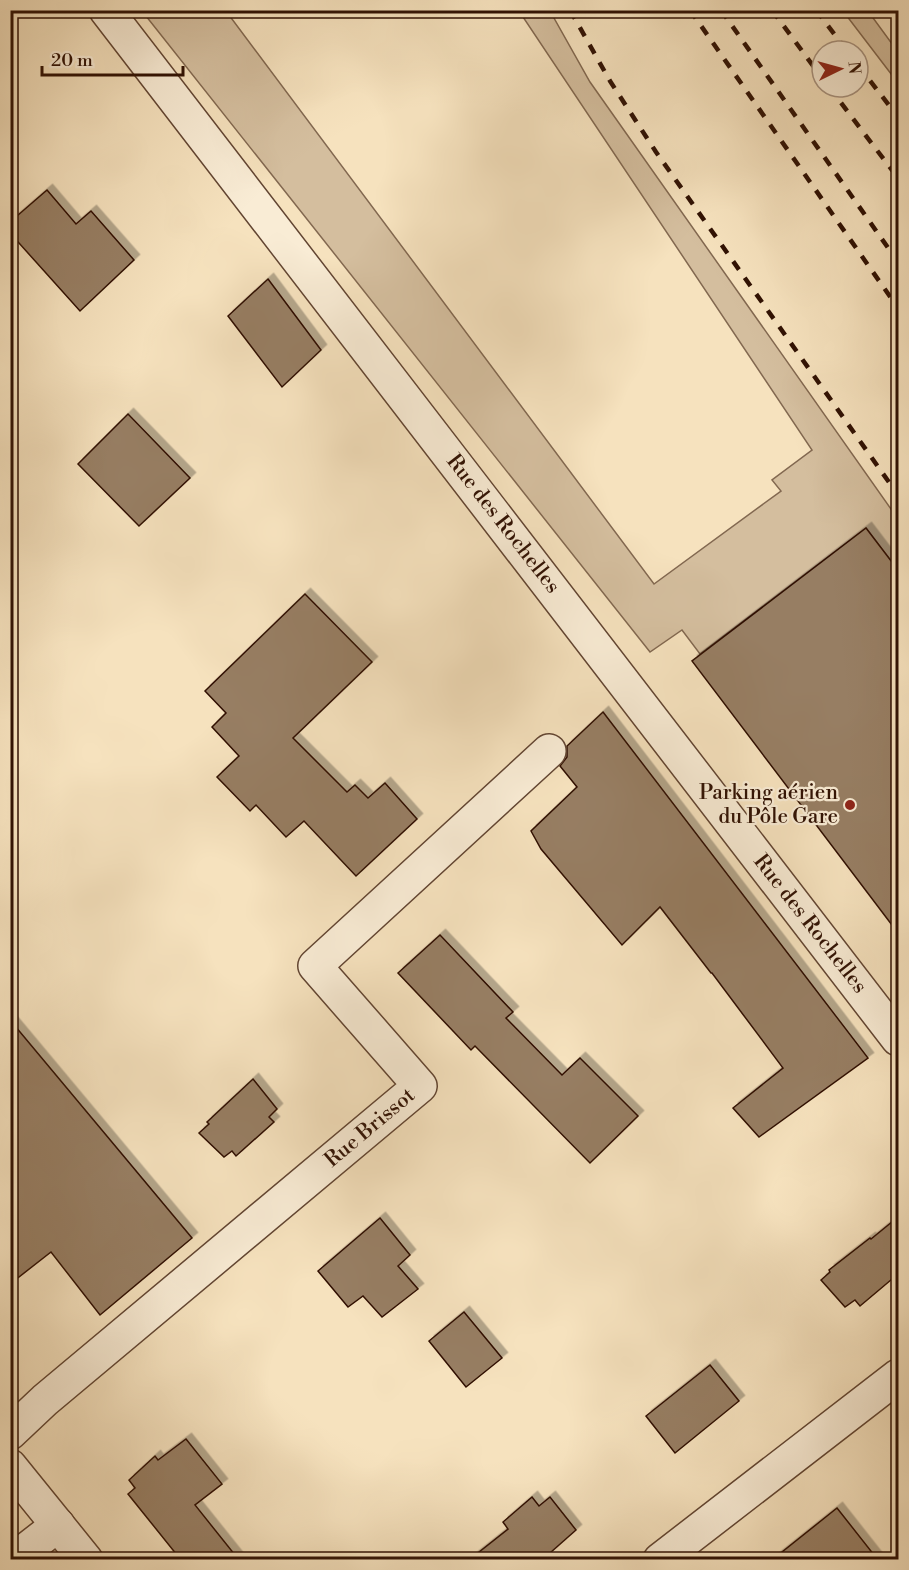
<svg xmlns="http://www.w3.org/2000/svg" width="909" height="1570" viewBox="0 0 909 1570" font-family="'Libre Bodoni',serif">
<defs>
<filter id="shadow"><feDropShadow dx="5.5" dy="-5.5" stdDeviation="0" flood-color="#0004"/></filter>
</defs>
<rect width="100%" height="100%" fill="#f6e2be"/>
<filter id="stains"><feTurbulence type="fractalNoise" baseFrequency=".00333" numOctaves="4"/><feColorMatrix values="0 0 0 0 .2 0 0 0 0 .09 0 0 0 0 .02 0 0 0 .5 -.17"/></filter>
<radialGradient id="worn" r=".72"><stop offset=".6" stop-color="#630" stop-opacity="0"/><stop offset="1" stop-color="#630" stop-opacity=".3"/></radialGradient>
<g fill="#d4be9e" stroke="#826850" stroke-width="1.5">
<path d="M 142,11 L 226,11 L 654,584 L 781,491 L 772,480 L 812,450 L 519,11 L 550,11 L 590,82 L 898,519 L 898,570 L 866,528 L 700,654 L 682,630 L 650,652 Z"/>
<path d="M 843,11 L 868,11 L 898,52 L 898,83 Z"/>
</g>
<g fill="#977e64" stroke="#301103" stroke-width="1.5" filter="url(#shadow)">
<path d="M 47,190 L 76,224 L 91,211 L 134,260 L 80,311 L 10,233 L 10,222 Z"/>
<path d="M 268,279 L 321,350 L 282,387 L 228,316 Z"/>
<path d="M 128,414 L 190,478 L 139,526 L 78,464 Z"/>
<path d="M 866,528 L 898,570 L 898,933 L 692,661 Z"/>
<path d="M 305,594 L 372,662 L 293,738 L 347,792 L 355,785 L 368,798 L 385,783 L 417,819 L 356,876 L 304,821 L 286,837 L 256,805 L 250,811 L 217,777 L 239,756 L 212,727 L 226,713 L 205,691 Z"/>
<path d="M 603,712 L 868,1058 L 759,1137 L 733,1108 L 783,1068 L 712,973 L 711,973 L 660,907 L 622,945 L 541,849 L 531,831 L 577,787 L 560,766 L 567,757 L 567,746 Z"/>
<path d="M 440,935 L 513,1012 L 506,1018 L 562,1075 L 580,1058 L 638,1116 L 590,1163 L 475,1046 L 471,1050 L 398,973 Z"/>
<path d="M 10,1020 L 192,1238 L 100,1315 L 51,1252 L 10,1284 Z"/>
<path d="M 253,1079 L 277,1109 L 269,1117 L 274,1122 L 236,1156 L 232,1151 L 224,1157 L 199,1133 L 209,1124 L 207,1122 Z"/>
<path d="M 898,1217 L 898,1274 L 860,1306 L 855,1300 L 845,1307 L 821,1280 L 830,1272 L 829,1270 L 870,1238 L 871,1239 Z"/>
<path d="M 380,1218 L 410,1255 L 398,1266 L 418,1289 L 382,1317 L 363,1296 L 348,1307 L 318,1271 Z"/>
<path d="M 464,1312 L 502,1358 L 466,1387 L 429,1341 Z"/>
<path d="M 710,1365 L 739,1401 L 675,1453 L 646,1416 Z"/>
<path d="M 186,1439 L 222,1484 L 195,1505 L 239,1560 L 181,1560 L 128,1494 L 135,1488 L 129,1480 L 155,1456 L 158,1460 Z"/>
<path d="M 532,1497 L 539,1506 L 550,1497 L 576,1530 L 542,1560 L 469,1560 L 508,1529 L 503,1522 Z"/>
<path d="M 837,1508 L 878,1560 L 772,1560 Z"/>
</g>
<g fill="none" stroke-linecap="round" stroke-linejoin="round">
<g stroke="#624532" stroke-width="36">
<g id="minor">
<path d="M 106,10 L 898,1039"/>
<path d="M 10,1433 L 45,1400 L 420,1086 L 315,966 L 549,751"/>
<path d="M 13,1560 L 58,1525"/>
<path d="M 660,1560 L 898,1376"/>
</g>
</g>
<g stroke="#624532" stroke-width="36">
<path id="tertiary" d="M 10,1466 L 86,1560"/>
</g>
<use href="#minor" stroke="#f9ecd5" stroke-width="33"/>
<use href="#tertiary" stroke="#f9ecd5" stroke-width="33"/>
<g stroke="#301103" stroke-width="4.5" stroke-dasharray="10 10" stroke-linecap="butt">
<path d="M 570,10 L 610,81 L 656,152 L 898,495"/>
<path d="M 690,10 L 898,308"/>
<path d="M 721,10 L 898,262"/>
<path d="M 772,10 L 822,78"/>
<path d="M 816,10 L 847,51"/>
<path d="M 858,65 L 898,117"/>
<path d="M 829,87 L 898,178"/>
</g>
</g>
<circle fill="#8f2418" stroke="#f9ecd5" stroke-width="2" cx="850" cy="805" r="6"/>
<g text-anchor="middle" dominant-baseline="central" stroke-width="4.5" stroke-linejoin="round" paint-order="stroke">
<g font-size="21" fill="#301103" stroke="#f9ecd5">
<text transform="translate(503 524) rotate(52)">Rue des Rochelles</text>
<text transform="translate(810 924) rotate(52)">Rue des Rochelles</text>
<text transform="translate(370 1128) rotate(-40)">Rue Brissot</text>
</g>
<g font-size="21" fill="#301103" stroke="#f9ecd5" text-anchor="end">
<text x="838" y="793">Parking aérien<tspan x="838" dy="24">du Pôle Gare</tspan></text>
</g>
</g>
<rect width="909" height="1570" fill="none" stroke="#f6e2be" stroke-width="36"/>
<rect x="12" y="12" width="885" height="1546" fill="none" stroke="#301103" stroke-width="3"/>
<rect x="18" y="18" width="873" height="1534" fill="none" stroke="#301103" stroke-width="1.5"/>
<g transform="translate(840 69) rotate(85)"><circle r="28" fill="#f9ecd5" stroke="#a99481" stroke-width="1.5"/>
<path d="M0-4.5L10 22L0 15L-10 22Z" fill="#8f2418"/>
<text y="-9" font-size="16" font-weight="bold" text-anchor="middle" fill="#301103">N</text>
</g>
<path d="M42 66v9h141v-9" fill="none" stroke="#301103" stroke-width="3"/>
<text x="51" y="66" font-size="18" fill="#301103" stroke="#f9ecd5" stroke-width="4.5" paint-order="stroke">20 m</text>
<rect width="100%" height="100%" filter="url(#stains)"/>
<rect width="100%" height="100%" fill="url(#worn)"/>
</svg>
